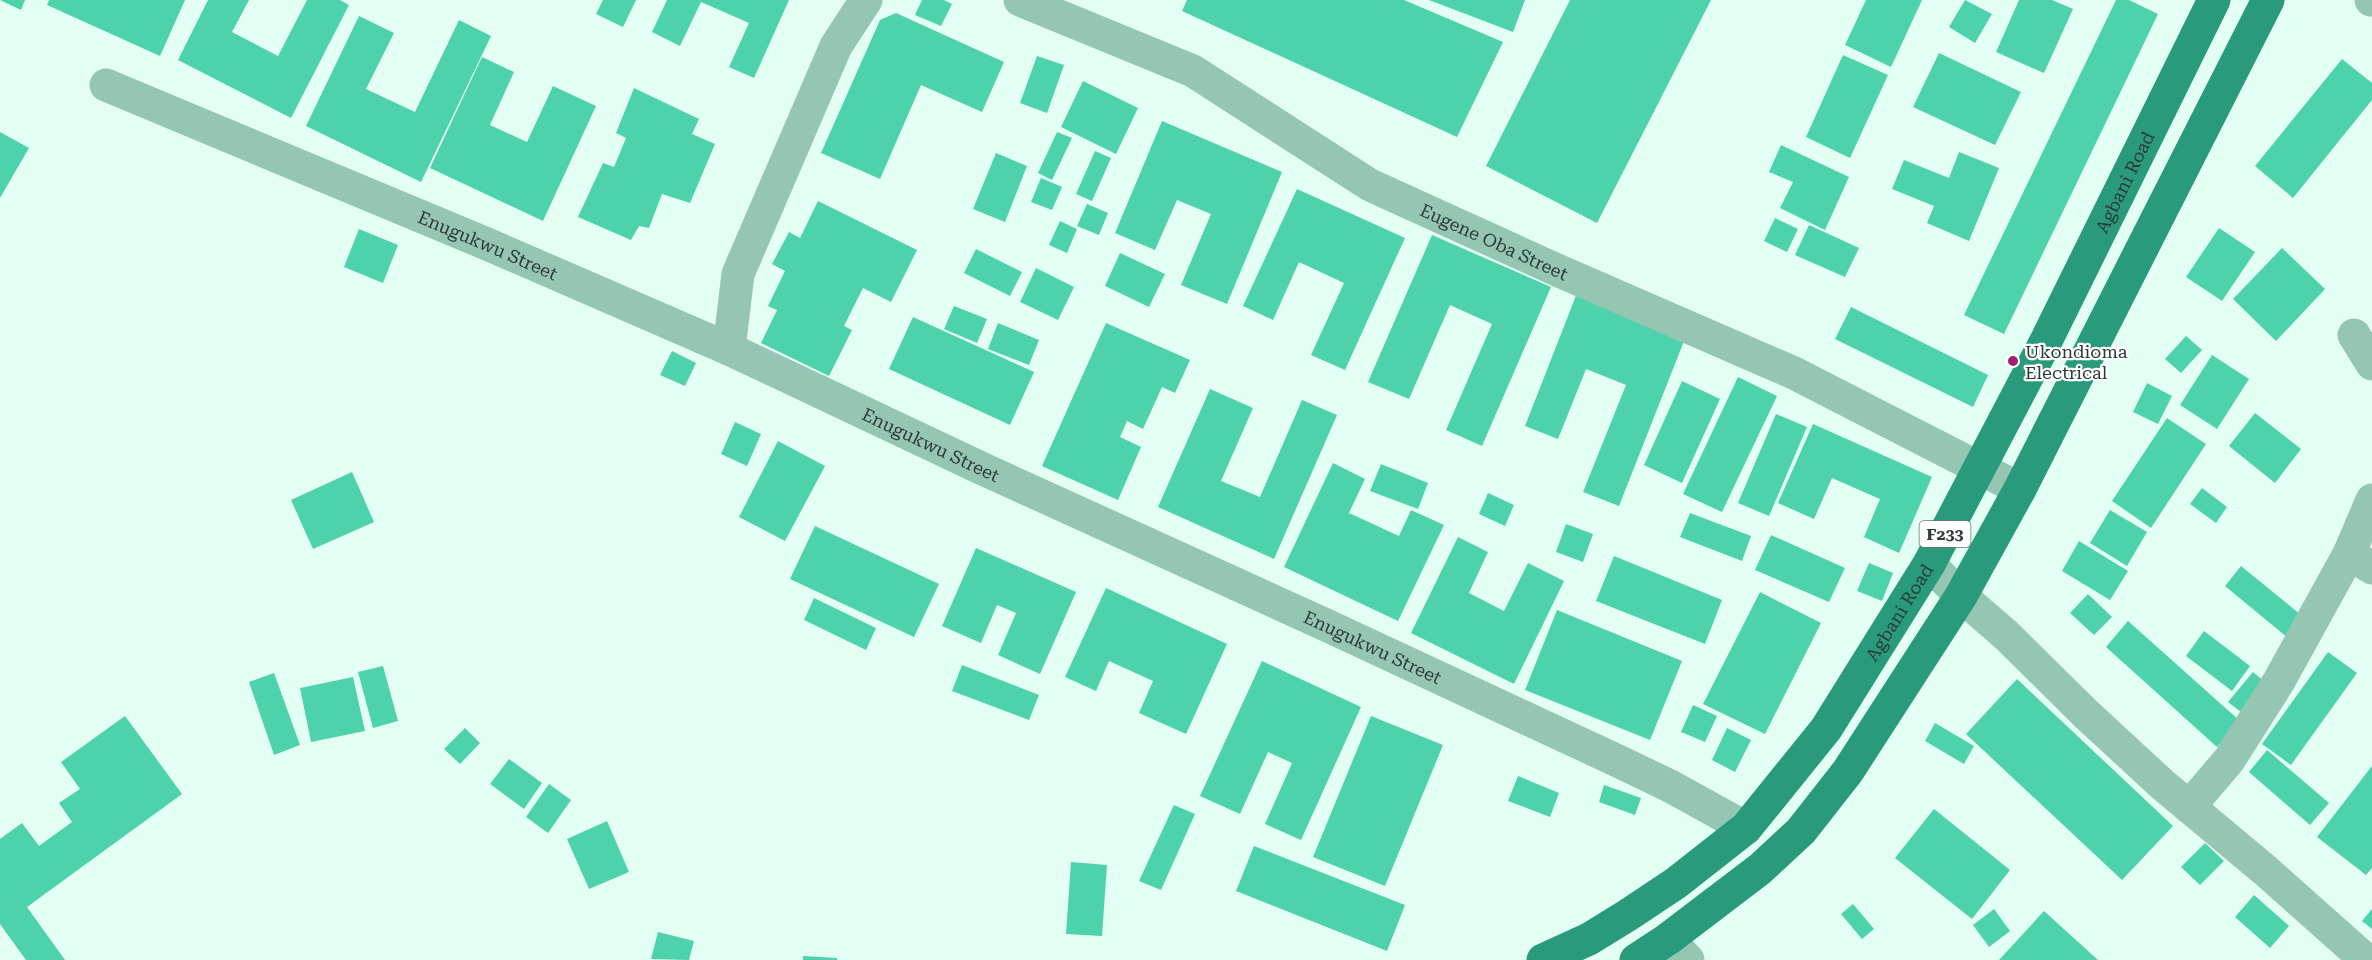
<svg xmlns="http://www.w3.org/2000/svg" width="2372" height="960" viewBox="0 0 2372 960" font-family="'Roboto Serif',serif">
<rect width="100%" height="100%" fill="#e3fef3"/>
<g fill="#4dd2ab">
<path d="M 0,0 L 25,0 L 21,10 Z"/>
<path d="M 49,0 L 185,0 L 160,56 L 47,5 Z"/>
<path d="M 208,0 L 249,0 L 232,32 L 278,56 L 307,0 L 340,0 L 349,5 L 291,118 L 178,60 Z"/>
<path d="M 603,0 L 636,0 L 623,27 L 596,14 Z"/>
<path d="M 667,0 L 789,0 L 754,78 L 729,67 L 749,23 L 701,2 L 680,46 L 652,32 Z"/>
<path d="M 922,0 L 944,0 L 952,4 L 941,26 L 915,15 Z"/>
<path d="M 1187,0 L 1404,0 L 1503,42 L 1457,137 L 1182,11 Z"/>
<path d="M 1429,0 L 1525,0 L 1513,32 Z"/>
<path d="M 1570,0 L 1711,0 L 1597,223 L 1486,166 Z"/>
<path d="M 1866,0 L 1922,0 L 1891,67 L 1845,45 Z"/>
<path d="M 1965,0 L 1992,14 L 1975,43 L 1949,27 Z"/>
<path d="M 2019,0 L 2052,0 L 2073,9 L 2044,73 L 1996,52 Z"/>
<path d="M 2116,0 L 2129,0 L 2158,14 L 2004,334 L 1964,315 Z"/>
<path d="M 896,13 L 1004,62 L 982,112 L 921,85 L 880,179 L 821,153 L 880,20 Z"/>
<path d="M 359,16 L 394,33 L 366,89 L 415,112 L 459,20 L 491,36 L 421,182 L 306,126 Z"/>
<path d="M 1939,53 L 2021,92 L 1995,145 L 1913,107 Z"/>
<path d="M 1843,55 L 1888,75 L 1850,158 L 1806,137 Z"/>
<path d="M 1037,56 L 1064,65 L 1047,113 L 1020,103 Z"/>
<path d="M 482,57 L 514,72 L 490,125 L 527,142 L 553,86 L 596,106 L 543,221 L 430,168 Z"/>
<path d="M 2342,59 L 2372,83 L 2372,100 L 2293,198 L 2255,166 Z"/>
<path d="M 1083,81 L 1138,108 L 1116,154 L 1061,127 Z"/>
<path d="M 634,88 L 699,119 L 692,134 L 715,144 L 690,203 L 662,194 L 649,228 L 639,226 L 631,240 L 578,217 L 603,163 L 614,167 L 626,138 L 616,133 Z"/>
<path d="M 1162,121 L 1282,172 L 1227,304 L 1181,285 L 1211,214 L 1177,200 L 1155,250 L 1115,233 Z"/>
<path d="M 0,132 L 29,148 L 0,198 Z"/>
<path d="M 1057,132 L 1072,138 L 1052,180 L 1038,173 Z"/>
<path d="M 1781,145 L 1849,177 L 1825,230 L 1780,208 L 1793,182 L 1769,172 Z"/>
<path d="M 1095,151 L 1111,158 L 1092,201 L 1076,194 Z"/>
<path d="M 1959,152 L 1999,168 L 1969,241 L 1927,223 L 1934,206 L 1892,189 L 1904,160 L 1949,178 Z"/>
<path d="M 996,153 L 1027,166 L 1005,222 L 973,209 Z"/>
<path d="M 1041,178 L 1062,187 L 1052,210 L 1031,202 Z"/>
<path d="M 1297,189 L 1405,238 L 1345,370 L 1311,355 L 1344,283 L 1299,262 L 1273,320 L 1243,306 Z"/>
<path d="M 818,201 L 917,250 L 891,302 L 863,288 L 844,326 L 852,330 L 829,376 L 761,343 L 777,310 L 768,306 L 785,271 L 772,264 L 789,232 L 800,238 Z"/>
<path d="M 1087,204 L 1108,213 L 1099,235 L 1077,226 Z"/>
<path d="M 1775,218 L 1798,229 L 1787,252 L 1764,241 Z"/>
<path d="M 1060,221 L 1077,229 L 1067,253 L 1049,245 Z"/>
<path d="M 1809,225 L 1859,248 L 1845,277 L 1795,255 Z"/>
<path d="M 2219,228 L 2255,252 L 2222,301 L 2186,277 Z"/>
<path d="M 359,229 L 398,245 L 383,283 L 344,267 Z"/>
<path d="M 1432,235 L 1551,287 L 1482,446 L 1446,430 L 1492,324 L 1450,305 L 1409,399 L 1368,382 Z"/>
<path d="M 2282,248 L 2325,289 L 2276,341 L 2233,299 Z"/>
<path d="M 976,249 L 1022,272 L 1010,296 L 964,273 Z"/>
<path d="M 1120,253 L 1165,274 L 1149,307 L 1105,286 Z"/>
<path d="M 1036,268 L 1074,287 L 1058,320 L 1020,302 Z"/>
<path d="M 1577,293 L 1686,336 L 1619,506 L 1583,492 L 1626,385 L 1586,369 L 1558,439 L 1525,426 Z"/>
<path d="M 954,306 L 987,319 L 977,343 L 944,329 Z"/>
<path d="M 1851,307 L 1988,375 L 1973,407 L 1835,339 Z"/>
<path d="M 913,317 L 1034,372 L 1010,425 L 889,369 Z"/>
<path d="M 998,323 L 1039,340 L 1029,365 L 988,349 Z"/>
<path d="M 1106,323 L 1190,360 L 1175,393 L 1162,387 L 1143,429 L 1127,421 L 1120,437 L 1141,447 L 1118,500 L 1042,466 Z"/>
<path d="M 2186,336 L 2202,350 L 2181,373 L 2165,359 Z"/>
<path d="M 672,351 L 696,363 L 685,386 L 660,375 Z"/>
<path d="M 2212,355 L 2249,379 L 2217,429 L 2180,405 Z"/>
<path d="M 1738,377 L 1777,396 L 1722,512 L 1683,494 Z"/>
<path d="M 1682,381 L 1720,399 L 1682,483 L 1644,465 Z"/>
<path d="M 2147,383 L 2172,396 L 2158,424 L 2133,412 Z"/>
<path d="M 1210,389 L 1253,408 L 1221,481 L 1260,497 L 1302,400 L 1337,415 L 1274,559 L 1158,507 Z"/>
<path d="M 2255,413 L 2301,449 L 2275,483 L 2229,446 Z"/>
<path d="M 1776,414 L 1807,427 L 1769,516 L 1738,503 Z"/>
<path d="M 2167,418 L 2206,444 L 2151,528 L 2112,501 Z"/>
<path d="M 735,422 L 761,434 L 747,466 L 721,454 Z"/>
<path d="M 1813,424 L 1932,477 L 1899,553 L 1864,537 L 1880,499 L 1832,478 L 1814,519 L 1778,503 Z"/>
<path d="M 778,441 L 825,466 L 785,541 L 739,517 Z"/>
<path d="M 1333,463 L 1365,479 L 1349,513 L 1399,536 L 1411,510 L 1444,525 L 1398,621 L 1284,567 Z"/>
<path d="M 1381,464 L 1428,483 L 1418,509 L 1370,491 Z"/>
<path d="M 352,472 L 374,522 L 313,549 L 291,500 Z"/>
<path d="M 2202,488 L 2227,507 L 2216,523 L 2190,504 Z"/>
<path d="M 1488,493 L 1514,505 L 1505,526 L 1479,514 Z"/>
<path d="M 2110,510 L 2147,532 L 2127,566 L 2090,543 Z"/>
<path d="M 1690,513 L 1751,536 L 1742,561 L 1680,537 Z"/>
<path d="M 1566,524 L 1593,534 L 1583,562 L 1556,552 Z"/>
<path d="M 815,526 L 939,584 L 914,637 L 790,579 Z"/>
<path d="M 1771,535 L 1845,568 L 1829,602 L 1755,570 Z"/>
<path d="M 1458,537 L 1488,552 L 1469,593 L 1504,611 L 1528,563 L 1564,581 L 1514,684 L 1411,633 Z"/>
<path d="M 2079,541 L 2128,571 L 2110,600 L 2062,571 Z"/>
<path d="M 976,548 L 1076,592 L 1040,674 L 998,655 L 1016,613 L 997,605 L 981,643 L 942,626 Z"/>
<path d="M 1614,556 L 1722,600 L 1705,644 L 1596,601 Z"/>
<path d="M 1869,563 L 1893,573 L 1882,601 L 1857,591 Z"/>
<path d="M 2241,566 L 2311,623 L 2294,643 L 2225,586 Z"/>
<path d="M 1106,588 L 1227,644 L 1186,734 L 1139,713 L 1153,681 L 1109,661 L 1096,691 L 1065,677 Z"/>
<path d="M 1760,592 L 1821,623 L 1765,734 L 1703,704 Z"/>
<path d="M 2088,594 L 2112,617 L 2094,635 L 2070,613 Z"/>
<path d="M 814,598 L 876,628 L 866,650 L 804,620 Z"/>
<path d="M 1557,610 L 1682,661 L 1650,740 L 1525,690 Z"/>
<path d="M 2128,621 L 2240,721 L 2217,747 L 2106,647 Z"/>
<path d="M 2204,631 L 2250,666 L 2232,691 L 2186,656 Z"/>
<path d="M 2328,652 L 2357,673 L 2291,765 L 2262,744 Z"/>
<path d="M 1262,661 L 1361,707 L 1301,840 L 1265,824 L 1292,763 L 1268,752 L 1240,814 L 1200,796 Z"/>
<path d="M 962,665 L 1039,695 L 1029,720 L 952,691 Z"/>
<path d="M 383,666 L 398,721 L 373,728 L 358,672 Z"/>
<path d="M 2253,672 L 2271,687 L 2246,716 L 2228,702 Z"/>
<path d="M 274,673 L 300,745 L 274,755 L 249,682 Z"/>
<path d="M 353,677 L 365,731 L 311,742 L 300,688 Z"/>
<path d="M 2017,679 L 2173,826 L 2122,880 L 1966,734 Z"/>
<path d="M 1693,705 L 1717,716 L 1705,742 L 1681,732 Z"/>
<path d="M 125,716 L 182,794 L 27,907 L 65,960 L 26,960 L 0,924 L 0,839 L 22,823 L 39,846 L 72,822 L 59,803 L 80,789 L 61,762 Z"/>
<path d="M 1371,716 L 1443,745 L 1385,886 L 1313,857 Z"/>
<path d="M 1935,723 L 1974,746 L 1964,764 L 1925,741 Z"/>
<path d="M 465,728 L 480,743 L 460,764 L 444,749 Z"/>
<path d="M 1727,728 L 1751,740 L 1735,772 L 1712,760 Z"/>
<path d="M 2267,750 L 2329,803 L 2310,825 L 2249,772 Z"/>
<path d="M 509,759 L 542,783 L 524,809 L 490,784 Z"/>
<path d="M 2372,766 L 2372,868 L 2366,875 L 2317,837 Z"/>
<path d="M 1518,776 L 1559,793 L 1550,817 L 1508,801 Z"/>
<path d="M 549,784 L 571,800 L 548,833 L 526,817 Z"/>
<path d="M 1604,785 L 1641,798 L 1635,815 L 1599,802 Z"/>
<path d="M 1174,805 L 1195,814 L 1161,890 L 1139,881 Z"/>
<path d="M 1934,809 L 2010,870 L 1972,919 L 1895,858 Z"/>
<path d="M 607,821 L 629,872 L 589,889 L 567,839 Z"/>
<path d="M 2205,843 L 2224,861 L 2200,885 L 2181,867 Z"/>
<path d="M 1254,846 L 1405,905 L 1387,951 L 1236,891 Z"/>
<path d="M 1071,862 L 1107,865 L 1102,936 L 1066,934 Z"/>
<path d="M 2254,895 L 2289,926 L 2270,948 L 2235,917 Z"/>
<path d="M 1853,904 L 1874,929 L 1862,939 L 1841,914 Z"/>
<path d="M 1994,909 L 2010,931 L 1989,947 L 1973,925 Z"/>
<path d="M 2372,909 L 2372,929 L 2362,921 Z"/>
<path d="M 2044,911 L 2098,960 L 1999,960 Z"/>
<path d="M 658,932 L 694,941 L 689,960 L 651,959 Z"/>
<path d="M 803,956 L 837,958 L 837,960 L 803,960 Z"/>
</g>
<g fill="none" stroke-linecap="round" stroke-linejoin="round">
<g stroke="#94c6b3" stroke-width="33">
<path id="s1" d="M 1020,0 L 1193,71 L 1370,185 L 1557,270 L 1794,373 L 2020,489"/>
<path d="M 2371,0 L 2372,0"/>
<path id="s2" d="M 106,85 L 487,244 L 729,349 L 983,469 L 1326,625 L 1620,762 L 1670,786 L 1746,828"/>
<path d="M 2354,335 L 2372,364"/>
<path d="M 729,349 L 738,274 L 836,46 L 866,0"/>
<path d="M 2349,554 L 2372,568"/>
<path d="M 1929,564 L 1961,596 L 2006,635 L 2086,714 L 2163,785 L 2266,871 L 2366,960"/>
<path d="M 2189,807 L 2229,760 L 2279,681 L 2349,554 L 2372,500"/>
<path d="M 1668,939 L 1688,960"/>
</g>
<g stroke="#299a7b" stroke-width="33">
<path id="s3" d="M 1543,960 L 1589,939 L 1628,915 L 1676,883 L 1746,828 L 1826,729 L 1929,564 L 2046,341 L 2214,0"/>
<path d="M 1636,960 L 1668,939 L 1760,869 L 1801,831 L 1848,771 L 1961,596 L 2020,489 L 2268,0"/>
</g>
</g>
<circle fill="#a21f6d" stroke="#fff" stroke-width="2" cx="2013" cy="361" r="6"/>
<g text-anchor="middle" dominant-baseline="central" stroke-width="4.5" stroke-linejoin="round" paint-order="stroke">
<rect fill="#fff" stroke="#6d7672" stroke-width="1.5" x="1919.5" y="521" width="51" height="26" rx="4.5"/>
<g font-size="16" font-weight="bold" fill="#2e3b36">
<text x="1945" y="534">F233</text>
</g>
<g font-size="18" fill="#2e3b36" stroke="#fff">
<text stroke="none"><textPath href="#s3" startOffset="994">Agbani Road</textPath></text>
<text stroke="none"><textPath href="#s1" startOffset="534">Eugene Oba Street</textPath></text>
<text stroke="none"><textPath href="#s2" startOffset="414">Enugukwu Street</textPath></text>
<text stroke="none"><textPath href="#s2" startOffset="900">Enugukwu Street</textPath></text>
<text stroke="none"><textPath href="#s3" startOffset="508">Agbani Road</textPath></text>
<text stroke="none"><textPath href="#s2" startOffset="1386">Enugukwu Street</textPath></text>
</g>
<g font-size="18" fill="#2e3b36" stroke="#fff" text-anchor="start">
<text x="2025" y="351">Ukondioma<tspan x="2025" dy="21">Electrical</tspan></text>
</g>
</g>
</svg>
